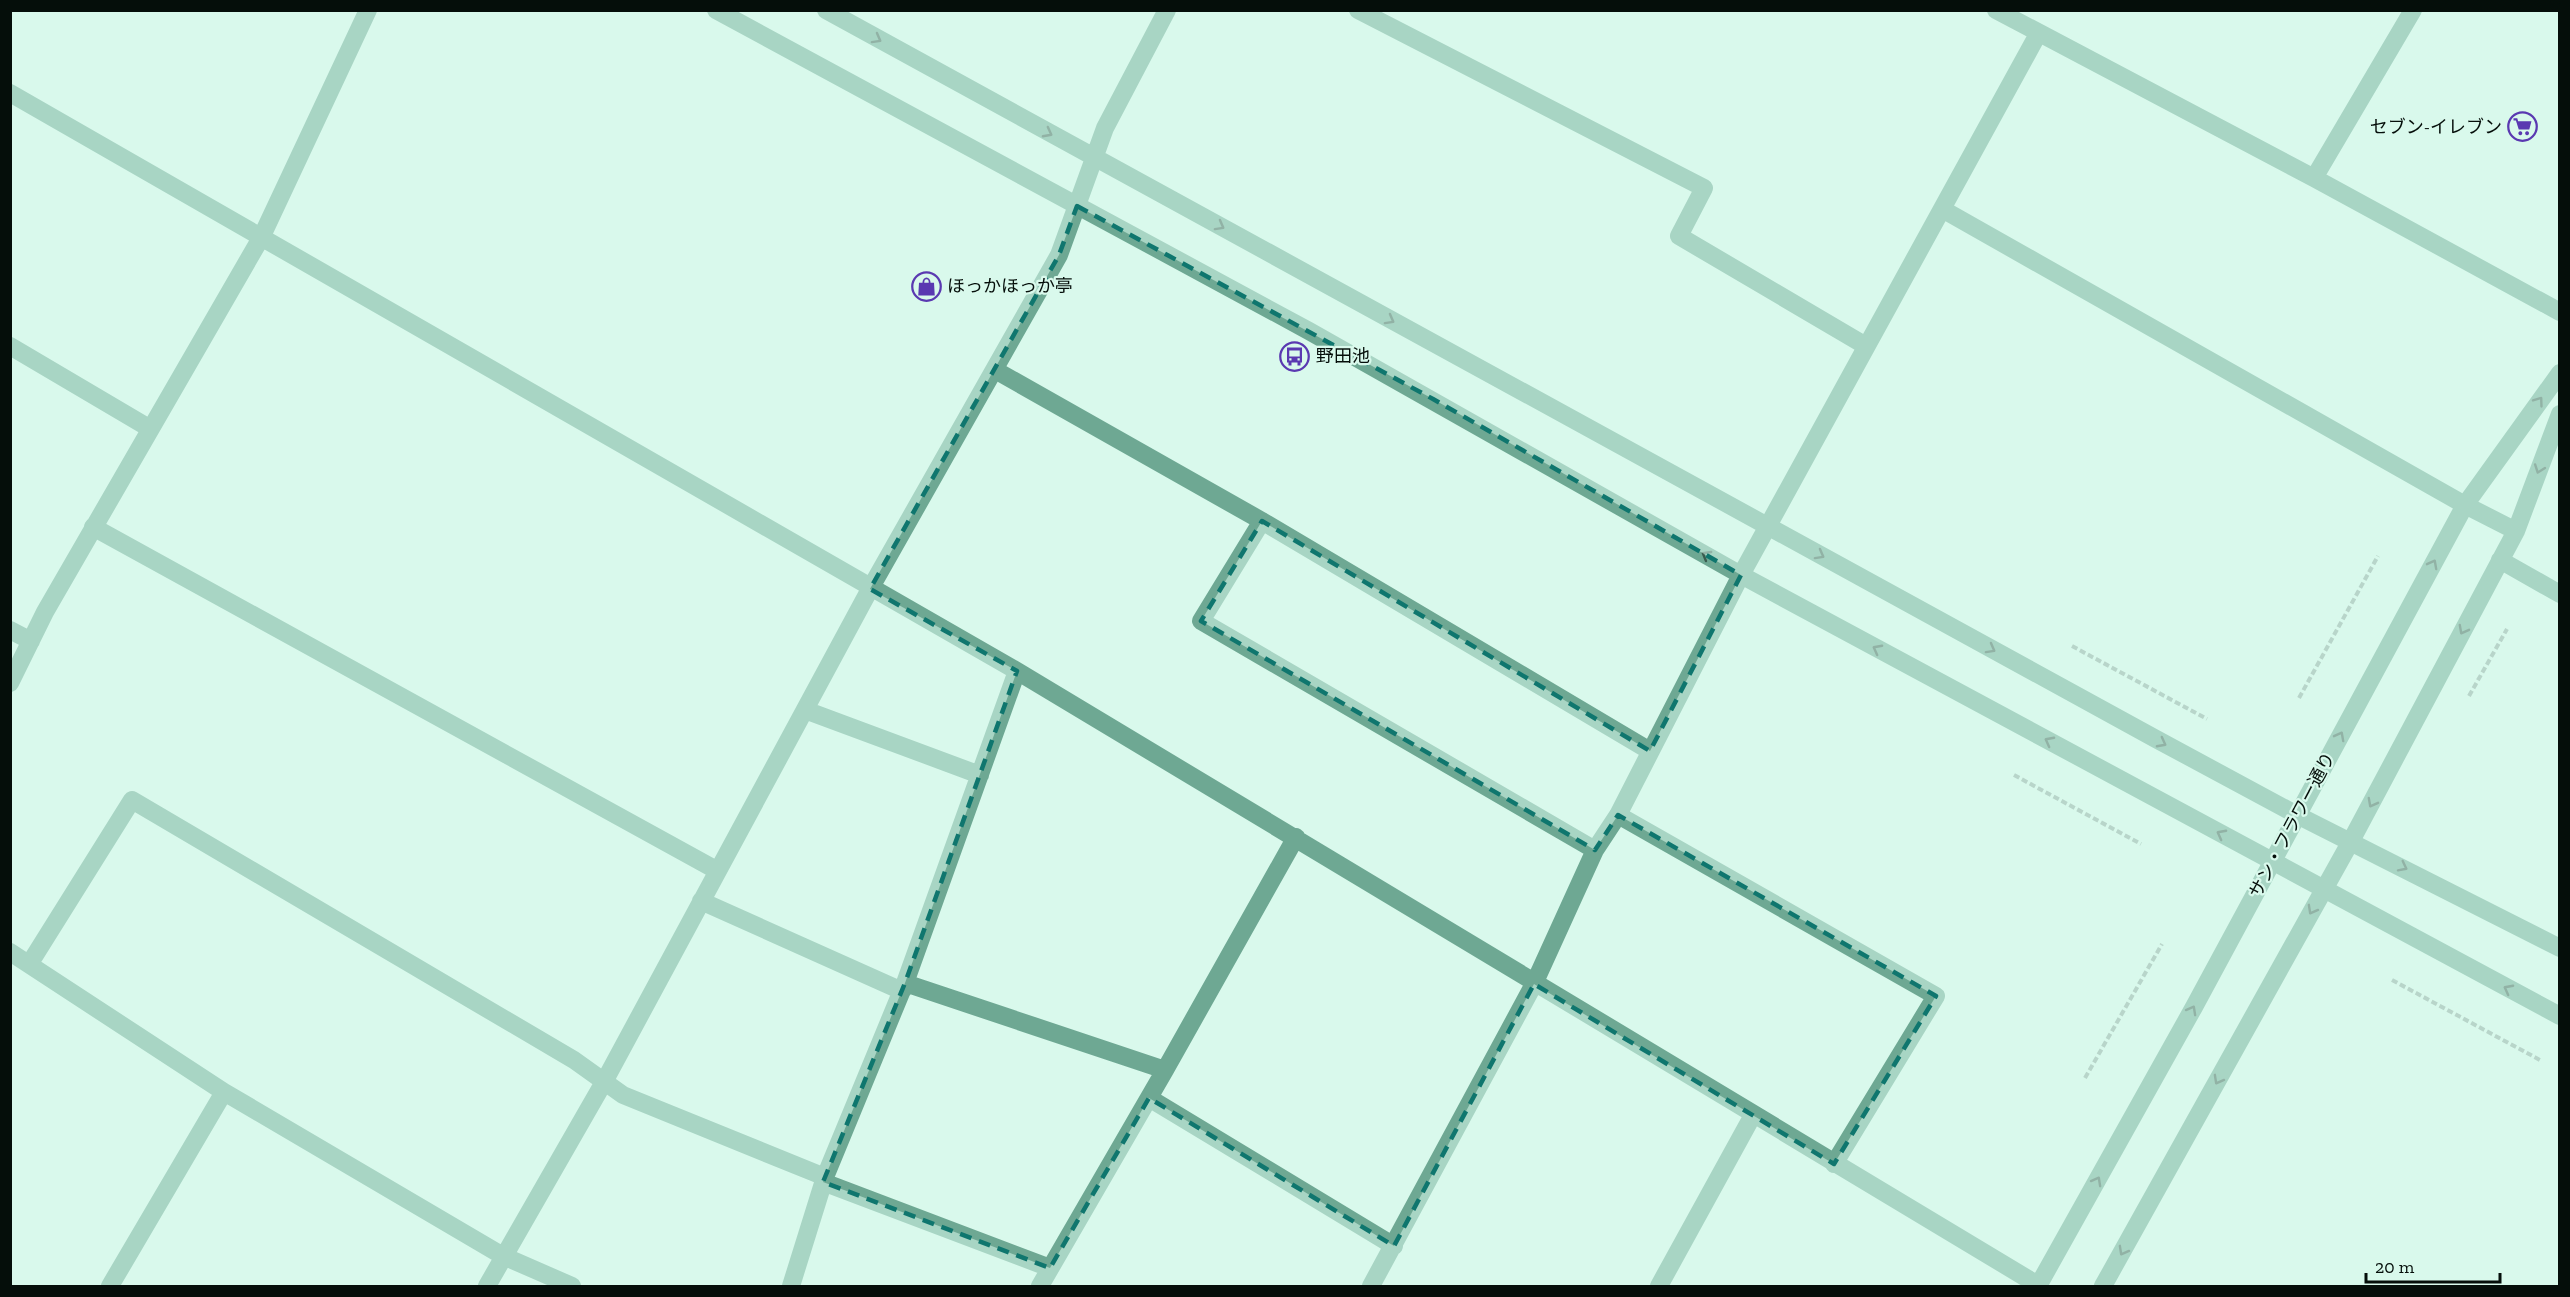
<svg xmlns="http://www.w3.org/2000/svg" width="2570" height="1297" font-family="'Zilla Slab','Noto Sans JP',serif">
	<rect width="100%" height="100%" fill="#d9f9ec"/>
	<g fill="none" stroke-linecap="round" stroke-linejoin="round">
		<!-- path -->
		<path stroke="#91a99f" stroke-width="4" stroke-dasharray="6 3" stroke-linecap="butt" d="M2072 646 2207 719
			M2469 696 2507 629
			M2299 698 2378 556
			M2014 775 2141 844
			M2392 980 2540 1060
			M2085 1078 2162 944"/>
		<!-- minor -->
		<path stroke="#6ea893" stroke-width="18" d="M716 10 1309 331 1741 575 2560 1016
			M826 10 2156 739 2297 815 2560 948
			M1358 10 1704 188 1679 236 1866 346
			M1996 10 2314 178 2560 312
			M10 93 1017 671 2038 1285
			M2314 178 2413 10
			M1942 209 2465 505 2516 531
			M10 346 149 428
			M995 370 1262 521 1650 751
			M1262 521 1201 621 1595 850
			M93 527 718 871
			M2500 560 2560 594
			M10 630 31 641
			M10 683 45 612 262 236 368 10
			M805 710 980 775
			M1618 815 1936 996 1834 1164
			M701 901 902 991
			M10 952 224 1092 503 1256 572 1286
			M30 963 132 800 574 1060 623 1095 825 1177
			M905 983 1165 1070
			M1149 1098 1394 1246
			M823 1182 1050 1268
			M110 1286 224 1092
			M487 1286 604 1082 870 589 1059 255 1105 128 1167 10
			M791 1286 825 1177 905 983 1017 671
			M1040 1286 1165 1070 1296 837
			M1371 1286 1534 984 1595 850 1618 815 1741 575 2038 34
			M1659 1286 1753 1115
			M2038 1286 2194 1007 2465 505 2560 373
			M2103 1286 2351 841 2516 531 2560 414"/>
	</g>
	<!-- one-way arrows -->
	<defs><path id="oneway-chevron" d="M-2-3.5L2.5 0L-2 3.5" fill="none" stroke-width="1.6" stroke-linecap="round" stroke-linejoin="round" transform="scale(1.5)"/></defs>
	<g stroke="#3a5b4e">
		<use href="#oneway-chevron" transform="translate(877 39) rotate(29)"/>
		<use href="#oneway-chevron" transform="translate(1048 133) rotate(28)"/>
		<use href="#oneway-chevron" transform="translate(1220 226) rotate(29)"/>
		<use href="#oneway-chevron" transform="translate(1390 320) rotate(29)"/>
		<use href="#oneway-chevron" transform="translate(2539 401) rotate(-54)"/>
		<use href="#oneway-chevron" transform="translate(2539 469) rotate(110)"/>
		<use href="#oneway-chevron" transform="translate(1706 555) rotate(-150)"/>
		<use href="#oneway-chevron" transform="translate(1820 555) rotate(29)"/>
		<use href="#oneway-chevron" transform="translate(2433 564) rotate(-62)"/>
		<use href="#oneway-chevron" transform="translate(2463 630) rotate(118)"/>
		<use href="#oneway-chevron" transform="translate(1877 649) rotate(-152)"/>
		<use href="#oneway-chevron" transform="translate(1991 649) rotate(29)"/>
		<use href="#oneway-chevron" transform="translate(2340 736) rotate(-62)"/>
		<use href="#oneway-chevron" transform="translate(2049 741) rotate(-152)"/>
		<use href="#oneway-chevron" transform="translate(2162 743) rotate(28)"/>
		<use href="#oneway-chevron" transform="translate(2372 803) rotate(118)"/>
		<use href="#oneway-chevron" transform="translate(2221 834) rotate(-152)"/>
		<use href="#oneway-chevron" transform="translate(2403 867) rotate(27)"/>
		<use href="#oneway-chevron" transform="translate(2312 910) rotate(119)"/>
		<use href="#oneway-chevron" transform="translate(2508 989) rotate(-152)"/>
		<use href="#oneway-chevron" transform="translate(2192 1010) rotate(-61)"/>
		<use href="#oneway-chevron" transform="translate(2218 1080) rotate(119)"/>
		<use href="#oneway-chevron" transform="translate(2097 1181) rotate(-61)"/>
		<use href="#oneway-chevron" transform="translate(2123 1251) rotate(119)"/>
	</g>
	<!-- marked area -->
	<path d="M0 0H2570V1297H0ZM1077 206 1433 399 1741 575 1650 751 1262 521 1201 621 1595 850 1618 815 1936 996 1834 1164 1534 984 1394 1246 1149 1098 1050 1268 823 1182 905 983 1017 671 870 589 1059 255Z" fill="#d9f9ec" fill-opacity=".55" fill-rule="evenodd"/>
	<path fill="none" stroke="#0f766e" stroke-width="4.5" stroke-dasharray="12 8" stroke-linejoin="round" d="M1077 206 1433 399 1741 575 1650 751 1262 521 1201 621 1595 850 1618 815 1936 996 1834 1164 1534 984 1394 1246 1149 1098 1050 1268 823 1182 905 983 1017 671 870 589 1059 255Z"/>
	<!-- icons -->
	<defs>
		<symbol id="supermarket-ring" viewBox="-11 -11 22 22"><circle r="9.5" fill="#d9f9ec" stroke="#5a39b1" stroke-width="1.5"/><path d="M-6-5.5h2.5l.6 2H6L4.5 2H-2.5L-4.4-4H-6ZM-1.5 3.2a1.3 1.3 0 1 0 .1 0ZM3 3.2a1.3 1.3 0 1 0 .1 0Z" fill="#5a39b1"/></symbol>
		<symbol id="shop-ring" viewBox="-11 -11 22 22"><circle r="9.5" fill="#d9f9ec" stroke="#5a39b1" stroke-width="1.5"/><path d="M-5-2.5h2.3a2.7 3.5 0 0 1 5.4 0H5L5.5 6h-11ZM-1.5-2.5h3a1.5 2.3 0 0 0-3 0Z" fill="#5a39b1"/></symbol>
		<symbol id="bus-ring" viewBox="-11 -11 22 22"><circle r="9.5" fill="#d9f9ec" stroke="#5a39b1" stroke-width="1.5"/><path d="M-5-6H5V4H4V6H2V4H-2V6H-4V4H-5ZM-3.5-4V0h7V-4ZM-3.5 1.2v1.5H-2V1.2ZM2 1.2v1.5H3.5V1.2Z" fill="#5a39b1"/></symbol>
	</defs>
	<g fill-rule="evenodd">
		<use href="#supermarket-ring" x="2506" y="110" width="33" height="33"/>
		<use href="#shop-ring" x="910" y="270" width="33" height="33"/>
		<use href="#bus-ring" x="1278" y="340" width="33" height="33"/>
	</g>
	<g text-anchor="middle" stroke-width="4.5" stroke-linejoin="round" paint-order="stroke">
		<!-- poi labels -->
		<g font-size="18" fill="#050e0a" stroke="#d9f9ec" text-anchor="start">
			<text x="2502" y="133" text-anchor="end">セブン-イレブン</text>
			<text x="947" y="292">ほっかほっか亭</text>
			<text x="1316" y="362">野田池</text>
		</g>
		<!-- street labels -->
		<g font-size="18" fill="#050e0a" stroke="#d9f9ec">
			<text transform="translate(2292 825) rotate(-62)" y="6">サン・フラワー通り</text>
		</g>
	</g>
	<!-- border -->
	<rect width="2570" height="1297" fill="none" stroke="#050e0a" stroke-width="24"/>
	<!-- scale -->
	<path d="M2366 1273v9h134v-9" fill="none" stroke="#050e0a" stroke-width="3"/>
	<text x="2375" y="1273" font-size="18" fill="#050e0a" stroke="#d9f9ec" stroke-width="4.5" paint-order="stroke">20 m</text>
</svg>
